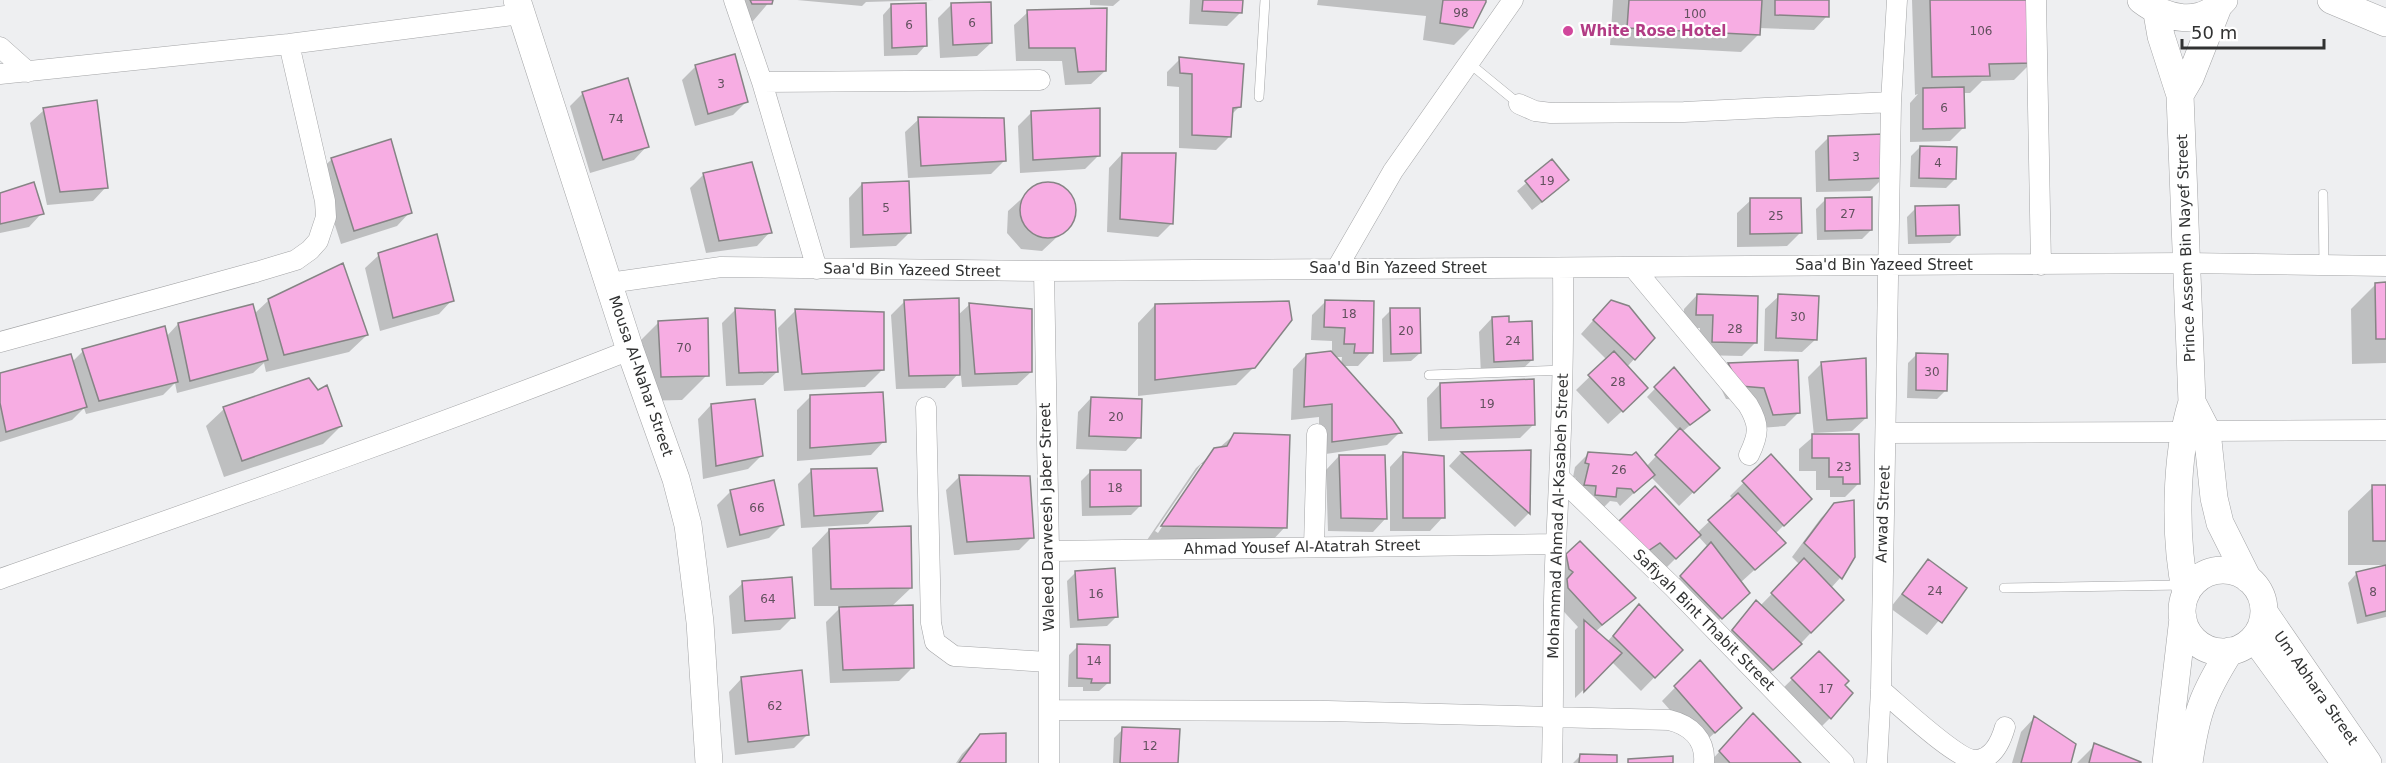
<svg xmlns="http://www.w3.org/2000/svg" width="2386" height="763" font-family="'DejaVu Sans',sans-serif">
	<rect width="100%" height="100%" fill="#eeeff1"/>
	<!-- shadow -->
	<path fill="#0003" fill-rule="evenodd" d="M726 0H771L753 21H734Z
		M797 0H934L866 2 862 6Z
		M1090 0H1120L1113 6 1090 5Z
		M1190 0H1241V12L1227 26 1189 24Z
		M1318 0H1485L1472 27 1454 45 1423 40 1426 16 1317 5Z
		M1613 0H1828L1827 16 1814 30 1759 28V34L1741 52 1610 45Z
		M1912 0H2028L2032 62 2014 80 1982 81 1970 93H1962L1963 128 1950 141 1910 142V103L1918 94 1915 95Z
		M952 4 991 43 977 56 940 58 938 18Z
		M891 6 925 46 917 55 884 56 883 15Z
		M1028 12 1105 71 1091 84 1065 85 1062 61H1016L1014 25Z
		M734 56 746 102 733 115 695 126 682 80 695 67Z
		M1180 59 1240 106 1231 115 1230 136 1216 150 1179 148V87L1167 86V72Z
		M583 93 647 146 634 160 590 173 570 106Z
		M44 110 106 187 93 201 47 205 30 123Z
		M1031 113 1098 156 1085 169 1020 173 1018 126Z
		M919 119 1004 161 991 174 908 178 905 132Z
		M1829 137 1883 178 1870 191 1816 192 1815 151Z
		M1920 147 1955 179 1946 188 1910 187 1911 156Z
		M1122 154 1172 223 1158 237 1107 232 1109 168Z
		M332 159 410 212 397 226 341 244 318 172Z
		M1552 161 1559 189 1532 210 1517 191Z
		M704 174 770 232 757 246 706 253 690 188Z
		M1039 183 1060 184 1074 201 1073 222 1042 251 1021 249 1007 233 1008 211Z
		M862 184 910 232 896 246 850 248 849 198Z
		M0 195 42 213 29 227 0 233Z
		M1751 200 1800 233 1787 246 1737 247V213Z
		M1825 200 1871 230 1862 239 1817 240 1816 209Z
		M1916 208 1959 234 1950 243 1908 244 1907 217Z
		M379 255 452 300 439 314 380 331 365 268Z
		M2376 284H2386V363L2352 364 2351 309Z
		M1697 295 1755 343 1742 356 1699 355 1700 328H1683L1684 309Z
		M1779 296 1816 339 1802 352 1764 351 1765 309Z
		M269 300 367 335 349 352 266 372 264 363 253 373 177 393 175 383 163 395 86 414 84 408 72 420 0 442V375L72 362 83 351 166 337 178 324 254 314Z
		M904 302 957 316 969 305 1031 372 1017 385 962 387 960 366H958V374L945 388 896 389 891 315Z
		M1325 302 1371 352 1358 366H1342L1400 432 1387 445 1319 455V417L1291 420 1293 369 1306 355 1332 352V341L1311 340 1312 315ZM1334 357H1342L1341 365Z
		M1155 305 1254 367 1236 385 1138 396V323Z
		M735 310 777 372 763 385 726 386 722 323Z
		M1391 310 1420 353 1411 361 1383 362 1382 319Z
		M795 311 883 369 865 387 784 391 778 328Z
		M1598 315 1653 338 1627 367 1633 401 1608 424 1576 390 1607 360 1581 334Z
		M1492 318 1508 324 1532 360 1518 373 1481 375 1479 332Z
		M659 322 707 375 682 400 637 401 634 347Z
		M1917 354 1946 390 1937 399 1907 398 1908 363Z
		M1797 362 1798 413 1785 426 1760 428 1750 401 1726 399 1716 378 1729 365Z
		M1822 363 1866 418 1852 431 1814 433 1858 484 1845 497H1830V490H1816V471H1799V449L1814 436 1808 377Z
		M1674 369 1708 410 1682 432 1718 468 1679 506 1651 477 1620 506 1617 502 1610 501 1601 510 1572 498 1576 478 1573 477 1575 467 1589 453 1646 467 1679 431 1647 397Z
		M1440 384 1533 425 1520 438 1428 441 1427 398Z
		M811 396 884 441 871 455 797 461V410Z
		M1091 398 1139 437 1126 451 1076 449 1078 412Z
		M711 405 761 456 748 469 703 479 698 419Z
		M224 409 341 426 323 444 224 477 206 426Z
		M1235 434 1285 527 1268 545 1145 543 1196 468ZM1201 464H1204L1158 533 1155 531Z
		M1529 451 1528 514 1515 527 1449 466 1461 453Z
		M1403 453 1443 517 1430 531H1390V467Z
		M1339 456 1386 518 1373 532 1328 531 1326 470Z
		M1771 456 1810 499 1775 534 1784 543 1740 583 1736 603 1716 623 1668 590 1708 547 1698 536 1662 572 1645 555 1634 563 1606 536 1697 533 1733 499 1730 496Z
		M812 470 881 510 868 524 801 528 798 484Z
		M1090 472 1140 506 1131 515 1082 516 1081 481Z
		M960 476 1032 537 1019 550 954 555 946 490Z
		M2373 487H2386V565H2348V511Z
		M731 491 782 525 769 538 727 548 717 505Z
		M1835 504 1853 556 1840 578 1831 588 1842 600 1787 658 1759 683 1719 644 1756 602 1760 606 1800 565 1792 557 1821 518Z
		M829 530 911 588 891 607 912 668 899 681 830 683 826 622 842 606H814L812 548Z
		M1567 555 1634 598 1595 632 1607 642 1639 606 1681 650 1641 691 1612 662 1575 698V630L1578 627 1555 602 1553 569Z
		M1928 561 1965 588 1927 635 1890 608Z
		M2386 567V617L2357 624 2348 583 2356 574Z
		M1076 572 1116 617 1107 626 1070 628 1067 581Z
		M743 583 793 617 780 630 732 634 729 596Z
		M1078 646 1108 683 1099 691H1083V687H1068L1069 655Z
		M1819 653 1843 685 1830 718 1817 731 1779 692Z
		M1700 662 1727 722 1701 745 1662 701Z
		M742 678 807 735 794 748 735 755 729 692Z
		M2034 718 2069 763H2012L2021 732Z
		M1123 729 1176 763H1113L1114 738Z
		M1740 729 1799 763H1709Z
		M980 736 1005 763H956L962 754Z
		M2095 745 2138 763H2077Z
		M1580 756 1615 763H1573Z"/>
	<!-- building -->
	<path fill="#f7ade3" stroke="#868485" stroke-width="1.5" d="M750 0H773L772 4H752Z
		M1203 0H1243L1242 13 1202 11Z
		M1443 0H1486V2L1473 28 1440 23Z
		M1629 0H1762L1760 35 1627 28Z
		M1775 0H1829V17L1775 15Z
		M1930 0H2029L2033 63 1989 64 1990 76 1932 77Z
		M991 2 992 43 953 45 951 3Z
		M926 3 927 46 892 48 891 4Z
		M1107 8 1106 71 1078 72 1075 48H1029L1027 10Z
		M735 54 748 102 708 114 695 65Z
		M1179 57 1244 64 1241 107 1233 108 1231 137 1192 135V74L1180 73Z
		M628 78 649 147 603 160 582 92Z
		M1964 87 1965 128 1923 129V88Z
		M97 100 108 188 60 192 43 108Z
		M1100 108V156L1033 160 1031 111Z
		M918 117 1004 118 1006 161 921 166Z
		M1884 134 1885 178 1829 180 1828 136Z
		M391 139 412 213 354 231 331 158Z
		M1920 146 1957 147 1956 179 1919 178Z
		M1122 153H1176L1173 224 1120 219Z
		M1552 159 1569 180 1542 202 1525 181Z
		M752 162 772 233 719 241 703 173Z
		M909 181 911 233 863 235 862 183Z
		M1020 210a28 28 0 1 1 56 0a28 28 0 1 1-56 0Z
		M34 182 44 214 0 224V193Z
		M1872 197V230L1825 231V198Z
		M1750 198H1801L1802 233 1750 234Z
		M1959 205 1960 235 1916 236 1915 206Z
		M437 234 454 301 393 318 378 253Z
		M343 263 368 335 284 355 268 299Z
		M2386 282V339H2376L2375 283Z
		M1697 294 1758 296 1757 343 1712 342 1713 315H1696Z
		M1778 294 1819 296 1817 340 1776 338Z
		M959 298 960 375 909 376 904 300Z
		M1325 300 1374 301 1373 353H1354L1355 344H1344L1345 328 1324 327Z
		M1611 300 1629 306 1655 338 1635 360 1593 320Z
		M1289 301 1292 320 1255 368 1155 380V304Z
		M969 303 1032 309V372L975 374Z
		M253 304 268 360 190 381 178 323Z
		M735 308 775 310 778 372 739 373Z
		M1390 308H1420L1421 353 1391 354Z
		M795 309 884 312V370L802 374Z
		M1509 316V322L1532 321 1533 360 1494 362 1492 317Z
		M708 318 709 376 661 377 658 321Z
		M165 326 178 382 99 401 82 349Z
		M1331 351 1393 420 1402 433 1332 442V404L1304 407 1306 354Z
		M1614 351 1648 388 1623 412 1588 375Z
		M1916 353 1948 354 1947 391 1916 390Z
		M71 354 87 407 6 432 0 403V373Z
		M1866 358 1867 418 1827 420 1821 362Z
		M1798 360 1800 413 1773 415 1764 388 1740 386 1728 363Z
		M1674 367 1710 410 1690 425 1654 387Z
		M309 378 318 390 327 385 342 426 242 461 223 407Z
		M1534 379 1535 425 1441 428 1440 383Z
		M883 392 886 442 810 448V395Z
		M1091 397 1142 399 1141 438 1089 436Z
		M755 399 763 456 716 466 711 404Z
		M1680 428 1720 468 1694 493 1655 455Z
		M1234 433 1290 435 1287 528 1161 526 1214 448 1227 446Z
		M1812 434H1859L1860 484H1843V477H1829V458H1812Z
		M1531 450 1530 514 1461 452Z
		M1403 452 1444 456 1445 518H1403Z
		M1588 452 1632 455 1636 452 1655 475 1634 493 1631 489 1617 488 1616 497 1595 495 1596 486 1584 485 1589 464 1585 463Z
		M1771 454 1812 499 1784 526 1742 481Z
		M1339 455H1385L1387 519 1341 518Z
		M877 468 883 511 814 516 811 469Z
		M1090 470H1141V506L1090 507Z
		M959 475 1030 476 1034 538 967 542Z
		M774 480 784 525 740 535 730 490Z
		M2372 485H2386V541H2373Z
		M1655 486 1701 535 1676 559 1660 543 1648 551 1618 522Z
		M1738 493 1786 543 1755 570 1708 520Z
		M1854 500 1855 557 1842 579 1804 543 1834 503Z
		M911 526 912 588 831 589 829 529Z
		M1580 541 1636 598 1602 625 1568 588 1567 579 1573 572 1569 569 1566 554Z
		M1711 542 1750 593 1722 619 1680 576Z
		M1804 558 1844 600 1811 633 1771 593Z
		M1928 559 1967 588 1942 623 1902 594Z
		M2386 565V611L2366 616 2356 572Z
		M1115 568 1118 617 1078 620 1075 571Z
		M792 577 795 618 745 621 742 581Z
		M1756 600 1802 644 1773 670 1732 630Z
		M1639 604 1683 650 1655 678 1613 636Z
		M913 605 914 668 843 670 839 607Z
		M1584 620 1622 653 1584 692Z
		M1077 644 1110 645V683H1091L1092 679 1077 678Z
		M1819 651 1849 681 1845 685 1853 693 1831 719 1791 678Z
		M1700 660 1742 708 1715 733 1674 686Z
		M802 670 809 735 748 742 741 677Z
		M1753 713 1801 763H1730L1719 751Z
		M2034 716 2076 744 2071 763H2021Z
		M1122 727 1180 729 1178 763H1120Z
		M1006 733V763H959L980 734Z
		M2094 743 2141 762V763H2089Z
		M1580 754 1617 755V763H1579Z
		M1673 756V763H1628V759Z"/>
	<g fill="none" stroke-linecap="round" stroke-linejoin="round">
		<defs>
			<path id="lane" d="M1469 63 1519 104
				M1259 97 1265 0
				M2323 194 2324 265
				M1429 375 1564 370
				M2004 588 2182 585"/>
			<path id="street" d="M734 0 762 82 817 269
				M2036 0 2041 265
				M0 47 28 72
				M0 74 289 44 521 14
				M762 82 1040 80
				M1519 104 1535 111 1551 113 1684 112 1891 102
				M1633 267 1748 405C1760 425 1759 434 1749 455
				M1337 268 1393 171 1513 0
				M1044 271 1049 551V763
				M609 283 721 267 1044 271 2187 263 2386 266
				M0 342 256 272 296 260 310 250 318 241 326 217 325 201 289 44
				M926 407 931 623 935 642 954 656 1048 662
				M2207 431 2386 430
				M1886 433 2182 432
				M1561 479 1673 587 1844 763
				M1314 547 1317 434
				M1049 551 1555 544
				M0 579C211 505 422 432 630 350
				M1881 690C1897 703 1958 761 1976 760 1993 759 2001 741 2005 727
				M1049 710 1328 711 1669 720C1690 725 1706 739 1704 763
				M1552 763C1554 690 1552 616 1556 543 1561 451 1564 361 1563 269
				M1877 763 1881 690 1891 102 1897 0"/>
			<path id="secondary" d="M517 0 630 350 676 479 688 525 700 622 709 763
				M2141 0C2166 19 2200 28 2224 0
				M2331 0 2386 23
				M2157 13 2161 36 2180 95 2192 402C2175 457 2174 537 2186 594
				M2180 95 2190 78 2218 7
				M2192 402 2207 431 2214 498 2220 523 2248 579
				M2182 611a41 41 0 1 1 82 0a41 41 0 1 1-82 0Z
				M2264 612 2368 763
				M2254 638 2345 763
				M2166 763 2183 618
				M2189 763C2196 713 2203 694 2230 651"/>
		</defs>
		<!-- lane casing -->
		<use href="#lane" stroke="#a3a4a6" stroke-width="10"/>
		<!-- street casing -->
		<use href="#street" stroke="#a3a4a6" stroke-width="21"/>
		<!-- secondary casing -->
		<use href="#secondary" stroke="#a3a4a6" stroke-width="28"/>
		<!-- lane -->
		<use href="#lane" stroke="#fff" stroke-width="9"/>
		<!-- street -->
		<use href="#street" stroke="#fff" stroke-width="20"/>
		<!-- secondary -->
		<use href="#secondary" stroke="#fff" stroke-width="27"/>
	</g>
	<!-- markers -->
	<circle fill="#d1479c" stroke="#fff" stroke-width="2" cx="1568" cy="31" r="6"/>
	<g text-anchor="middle" stroke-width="4.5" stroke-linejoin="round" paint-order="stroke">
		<!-- number labels -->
		<g font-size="12" fill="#62515e">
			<text x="1461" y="17">98</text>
			<text x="1695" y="18">100</text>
			<text x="972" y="27">6</text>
			<text x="909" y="29">6</text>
			<text x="1981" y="35">106</text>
			<text x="721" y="88">3</text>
			<text x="1944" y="112">6</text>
			<text x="616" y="123">74</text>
			<text x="1856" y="161">3</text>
			<text x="1938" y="167">4</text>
			<text x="1547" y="185">19</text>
			<text x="886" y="212">5</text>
			<text x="1848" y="218">27</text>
			<text x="1776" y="220">25</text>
			<text x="1349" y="318">18</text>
			<text x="1798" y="321">30</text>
			<text x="1735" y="333">28</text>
			<text x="1406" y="335">20</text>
			<text x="1513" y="345">24</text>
			<text x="684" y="352">70</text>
			<text x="1932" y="376">30</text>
			<text x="1618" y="386">28</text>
			<text x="1487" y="408">19</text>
			<text x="1116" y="421">20</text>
			<text x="1844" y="471">23</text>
			<text x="1619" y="474">26</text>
			<text x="1115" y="492">18</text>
			<text x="757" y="512">66</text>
			<text x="1935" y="595">24</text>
			<text x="2373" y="596">8</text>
			<text x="1096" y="598">16</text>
			<text x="768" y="603">64</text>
			<text x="1094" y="665">14</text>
			<text x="1826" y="693">17</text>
			<text x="775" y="710">62</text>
			<text x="1150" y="750">12</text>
		</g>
		<!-- hotel labels -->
		<g font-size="15" font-weight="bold" fill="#b23c85" stroke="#fff" text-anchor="start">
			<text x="1580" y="36">White Rose Hotel</text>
		</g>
		<!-- street labels -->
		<g font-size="15" fill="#313232" stroke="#fff">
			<text transform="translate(2186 248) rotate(-92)" y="5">Prince Assem Bin Nayef Street</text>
			<text x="1884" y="270">Saa'd Bin Yazeed Street</text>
			<text x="1398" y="273">Saa'd Bin Yazeed Street</text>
			<text transform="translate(912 270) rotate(1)" y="5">Saa'd Bin Yazeed Street</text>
			<text transform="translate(641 376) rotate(71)" y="5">Mousa Al-Nahar Street</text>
			<text transform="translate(1883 514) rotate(-88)" y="5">Arwad Street</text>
			<text transform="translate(1558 516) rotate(-88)" y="5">Mohammad Ahmad Al-Kasabeh Street</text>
			<text transform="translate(1047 517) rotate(-91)" y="5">Waleed Darweesh Jaber Street</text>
			<text transform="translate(1302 547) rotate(-1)" y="5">Ahmad Yousef Al-Atatrah Street</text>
			<text transform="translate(1704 620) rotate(45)" y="5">Safiyah Bint Thabit Street</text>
			<text transform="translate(2316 688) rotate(55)" y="5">Um Abhara Street</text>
		</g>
	</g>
	<!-- scale -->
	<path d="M2182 39v9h142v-9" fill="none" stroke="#313232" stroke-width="3"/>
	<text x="2191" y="39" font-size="18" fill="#313232" stroke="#ffffff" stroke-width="4.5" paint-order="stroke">50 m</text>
</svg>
